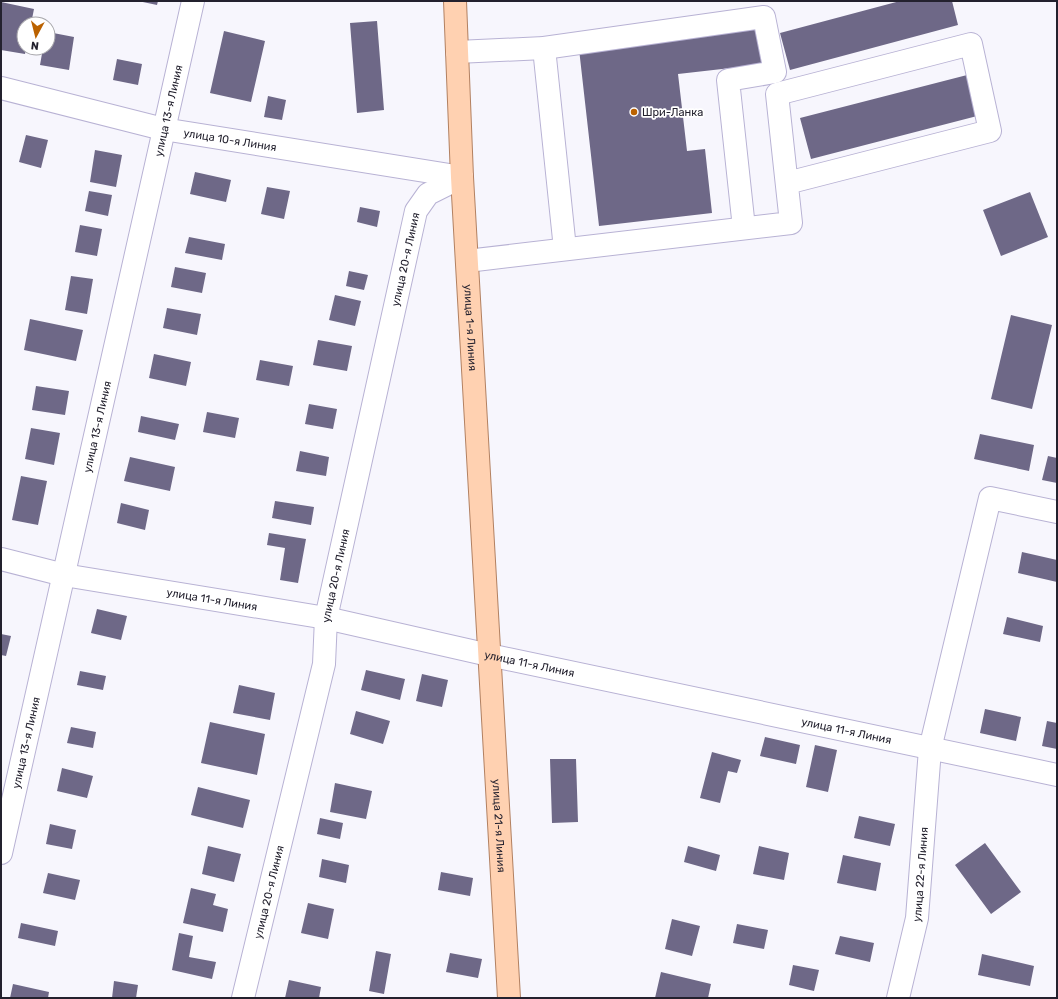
<svg xmlns="http://www.w3.org/2000/svg" width="1058" height="999" font-family="Rubik,sans-serif">
	<rect width="100%" height="100%" fill="#f7f6fd"/>
	<!-- building -->
	<path fill="#6e6887" d="M138 1H158L157 5Z
		M900 1H952L958 25 790 70 780 33Z
		M1 2 34 9 31 24H24V48H26L25 54 1 50Z
		M377 21 384 110 357 113 350 23Z
		M762 28 766 64 678 74 687 151 705 149 712 213 599 226 579 49Z
		M224 31 265 41 251 102 210 93Z
		M48 32 74 37 69 70 40 65 43 48H48Z
		M117 59 142 64 138 85 113 80Z
		M971 74 981 115 811 159 800 118Z
		M268 96 286 100 282 120 264 117Z
		M26 135 48 140 41 168 19 162Z
		M95 150 122 155 116 187 90 182Z
		M195 172 231 180 226 202 190 194Z
		M267 187 290 191 284 219 261 214Z
		M89 191 112 195 108 216 85 211Z
		M1030 192 1048 237 1001 256 983 210Z
		M360 207 380 211 377 227 357 222Z
		M80 225 102 229 97 256 75 252Z
		M189 237 225 244 222 260 185 253Z
		M175 267 206 273 202 293 171 287Z
		M349 271 368 275 364 290 346 286Z
		M71 276 93 279 87 314 65 310Z
		M335 295 361 301 355 326 329 320Z
		M167 308 201 314 197 335 163 328Z
		M1011 315 1052 325 1032 409 991 399Z
		M30 319 83 330 76 361 24 350Z
		M318 340 352 346 347 371 313 365Z
		M154 354 191 362 186 386 149 378Z
		M260 360 293 366 289 386 256 380Z
		M36 386 69 391 65 415 32 410Z
		M309 404 337 409 333 429 305 424Z
		M207 412 239 418 235 438 203 432Z
		M141 416 179 424 175 440 138 432Z
		M31 428 60 433 54 465 25 459Z
		M980 434 1034 445 1029 471 974 459Z
		M300 451 329 457 326 476 296 471Z
		M1048 456 1057 458V483L1042 480Z
		M130 457 175 467 170 491 124 481Z
		M21 476 47 481 38 525 12 520Z
		M275 501 314 507 311 525 272 518Z
		M121 503 149 510 145 530 117 523Z
		M269 533 306 539 298 583 280 580 285 548 267 545Z
		M1022 552 1057 560V582L1018 573Z
		M97 609 127 616 121 640 91 633Z
		M1007 617 1043 626 1040 642 1003 634Z
		M1 634 11 636 6 656 1 655Z
		M366 670 405 679 400 700 361 690Z
		M80 671 106 676 103 690 77 685Z
		M422 674 448 680 442 707 416 701Z
		M239 685 275 693 270 720 233 713Z
		M985 709 1021 717 1016 741 980 733Z
		M356 711 390 721 383 744 350 734Z
		M1047 721 1057 723V749L1042 746Z
		M210 722 265 734 257 775 201 763Z
		M71 727 96 732 93 748 67 743Z
		M765 737 800 745 796 764 760 756Z
		M815 745 837 750 828 792 806 787Z
		M712 752 741 760 737 773 728 771 720 803 700 798Z
		M550 759H576L578 822 552 823Z
		M62 768 93 776 87 798 57 791Z
		M335 783 372 791 366 819 330 812Z
		M198 787 250 800 243 828 191 815Z
		M859 816 895 824 890 846 854 838Z
		M320 818 343 823 340 839 317 834Z
		M50 824 76 830 72 849 46 844Z
		M985 843 1021 892 991 914 955 865Z
		M208 846 241 854 234 882 202 874Z
		M688 846 720 855 716 871 684 862Z
		M759 846 789 853 784 880 753 874Z
		M843 855 881 863 876 891 837 883Z
		M322 859 349 865 346 883 319 877Z
		M441 872 473 878 470 896 438 890Z
		M48 873 80 880 75 900 43 893Z
		M191 888 216 894 213 905 228 909 223 932 183 923Z
		M308 903 334 909 328 939 301 933Z
		M672 919 700 926 692 956 665 949Z
		M21 923 58 931 55 946 18 938Z
		M737 924 768 930 764 949 733 943Z
		M179 933 193 936 189 957 216 962 212 979 172 970Z
		M840 936 874 943 870 962 835 954Z
		M376 951 391 954 384 994 369 991Z
		M450 953 482 959 478 978 446 972Z
		M982 954 1034 966 1030 986 978 975Z
		M793 965 819 970 814 991 789 985Z
		M661 972 711 984 708 998H655Z
		M289 980 321 987 319 998H285Z
		M114 981 138 985 136 998H112Z
		M13 984 49 992 48 998H10Z"/>
	<g fill="none" stroke-linecap="round" stroke-linejoin="round">
		<defs>
			<g id="minor">
				<path d="M544 48 565 249"/>
				<path d="M457 52 544 48 764 17 775 72 728 80 744 228"/>
				<path id="s1" d="M1 88 163 129 462 177"/>
				<path d="M467 261 791 223 777 94 971 44 990 131 787 183"/>
				<path id="s2" d="M1 559 64 575 326 618 489 655 1057 775"/>
				<path id="s3" d="M1 853 193 1"/>
				<path id="s4" d="M243 998 324 664 326 618 416 211 428 194 462 177"/>
				<path id="s5" d="M898 998 917 918 930 749 990 498 1057 512"/>
			</g>
			<g id="major">
				<path id="s6" d="M455 1 462 177 509 998"/>
			</g>
		</defs>
		<!-- minor casing -->
		<use href="#minor" stroke="#b8b2d4" stroke-width="24"/>
		<!-- major casing -->
		<use href="#major" stroke="#b28061" stroke-width="24"/>
		<!-- minor -->
		<use href="#minor" stroke="#fff" stroke-width="22"/>
		<!-- major -->
		<use href="#major" stroke="#ffd1b1" stroke-width="22"/>
	</g>
	<!-- markers -->
	<circle fill="#bb6200" stroke="#fff" stroke-width="1.5" cx="634" cy="112" r="4"/>
	<g text-anchor="middle" stroke-width="3.5" stroke-linejoin="round" paint-order="stroke">
		<!-- street labels -->
		<g font-size="11" fill="#23212e" stroke="#fff">
			<text dy="4" stroke="none"><textPath href="#s3" startOffset="761">улица 13-я Линия</textPath></text>
			<text dy="4" stroke="none"><textPath href="#s1" startOffset="235">улица 10-я Линия</textPath></text>
			<text dy="4" stroke="none"><textPath href="#s4" startOffset="757">улица 20-я Линия</textPath></text>
			<text dy="4" stroke="none"><textPath href="#s6" startOffset="327">улица 1-я Линия</textPath></text>
			<text dy="4" stroke="none"><textPath href="#s3" startOffset="437">улица 13-я Линия</textPath></text>
			<text dy="4" stroke="none"><textPath href="#s4" startOffset="433">улица 20-я Линия</textPath></text>
			<text dy="4" stroke="none"><textPath href="#s2" startOffset="215">улица 11-я Линия</textPath></text>
			<text dy="4" stroke="none"><textPath href="#s2" startOffset="539">улица 11-я Линия</textPath></text>
			<text dy="4" stroke="none"><textPath href="#s2" startOffset="863">улица 11-я Линия</textPath></text>
			<text dy="4" stroke="none"><textPath href="#s3" startOffset="113">улица 13-я Линия</textPath></text>
			<text dy="4" stroke="none"><textPath href="#s6" startOffset="826">улица 21-я Линия</textPath></text>
			<text dy="4" stroke="none"><textPath href="#s5" startOffset="126">улица 22-я Линия</textPath></text>
			<text dy="4" stroke="none"><textPath href="#s4" startOffset="109">улица 20-я Линия</textPath></text>
		</g>
		<!-- poi labels -->
		<g font-size="11" fill="#23212e" stroke="#fff" text-anchor="start">
			<text x="642" y="116">Шри-Ланка</text>
		</g>
	</g>
	<!-- border -->
	<rect width="1058" height="999" fill="none" stroke="#23212e" stroke-width="4"/>
	<!-- north arrow -->
	<g transform="translate(36 36) rotate(187)"><circle r="19" fill="#ffffff" stroke="#a7a6ab"/>
	<path d="M0-3L7 15L0 10L-7 15Z" fill="#bb6200"/>
	<text y="-6" font-size="11" font-weight="bold" text-anchor="middle" fill="#23212e">N</text>
	</g>
</svg>
